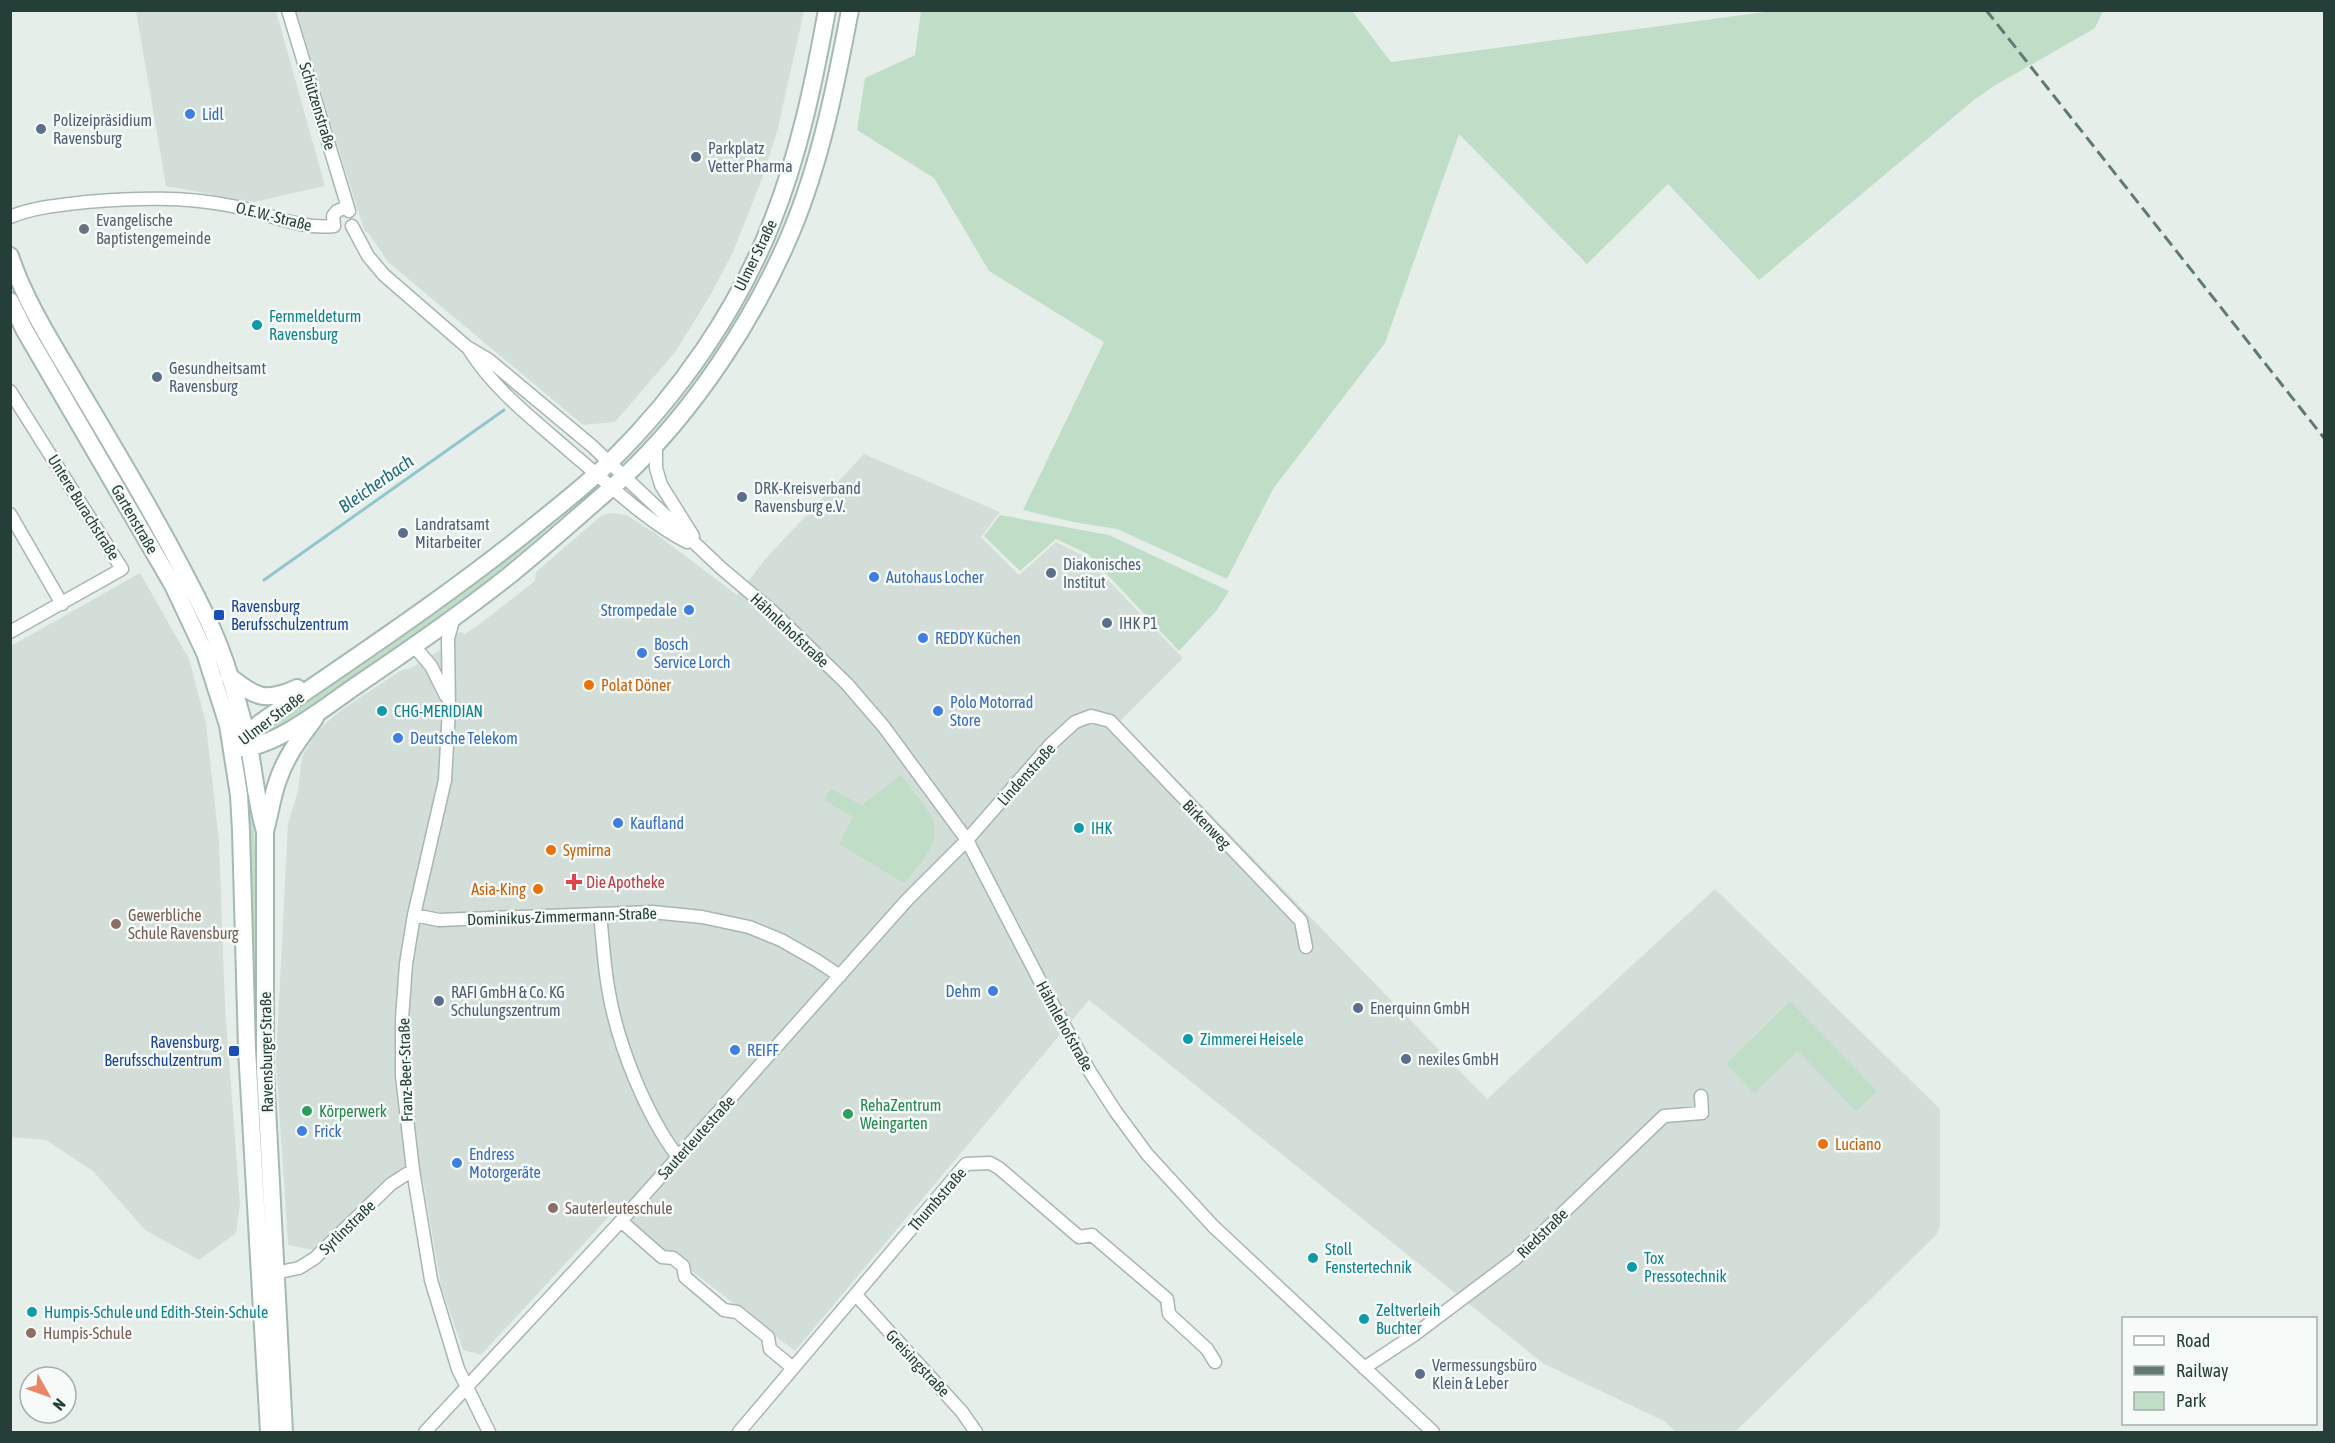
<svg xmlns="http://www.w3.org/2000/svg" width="2335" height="1443" font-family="'Asap Condensed',sans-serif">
	<rect width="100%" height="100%" fill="#e6eeea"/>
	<!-- built -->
	<path fill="#d4ded9" d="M136 11H276L325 186 254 202 166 186Z
		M296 11H804L777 132 760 184 733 252 711 294 676 351 615 422 583 425 388 262 369 234 364 230Z
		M864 454 1000 512 981 537 1019 575 1056 542 1086 557 1183 658 1120 721 1487 1099 1715 889 1940 1109V1226L1936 1235 1735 1432H1676L1664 1421 1544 1364 1089 1000 795 1351 614 1211 481 1355 463 1350 441 1286 423 1181 404 1167 318 1251 288 1245 276 1061 288 823 298 791 302 757 315 733 340 711 401 670 411 668 448 645V638L461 632 465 634 481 623 535 581 536 572 601 516 610 513 626 515 655 533 737 595 768 556Z
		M140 573 189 659 206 723 219 841 225 1007 240 1205 236 1233 199 1260 145 1230 93 1171 46 1140 11 1137V646Z"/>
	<!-- green -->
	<path fill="#c0ddc8" d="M921 11H1352L1391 62 1772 11H2103L2095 28 1994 86 1974 100 1759 280 1668 184 1587 264 1459 134 1385 343 1273 489 1227 579 1117 529 1073 522 1023 510 1104 342 989 271 934 178 857 130 865 78 915 55Z
		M570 505 572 508C533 541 496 575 456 606 396 651 333 692 271 735L268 729 452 600Z
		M1000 515 1109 535 1229 591 1217 610 1179 651 1088 554 1056 539 1020 571 984 536Z
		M247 770 253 808 256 870 263 1150 259 1149 243 780Z
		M901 775C909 786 929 809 933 821 941 844 917 868 904 883L839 844 853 817 824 800 831 789 862 805Z
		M1790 1001 1877 1091 1856 1111 1798 1051 1754 1093 1726 1064Z"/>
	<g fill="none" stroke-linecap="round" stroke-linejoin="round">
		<!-- stream -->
		<path stroke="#91c6cf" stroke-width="3" d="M264 580 504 410"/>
		<defs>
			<path id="minor" d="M288 10 349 211
				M10 217C34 207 61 205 86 202 135 198 184 196 232 206 266 212 299 230 334 226
				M334 226 333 216 337 211 342 209
				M352 226 368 256 384 275 467 347 489 360 592 446 721 568 773 612 847 684 884 727 967 840 1042 985 1090 1072 1116 1112 1147 1154 1213 1226 1433 1432
				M470 351C497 393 537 422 574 455 610 485 646 521 687 542
				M10 391 122 569 10 632
				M656 443V468L661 485 693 536
				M10 514 62 604
				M454 618 448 638 449 709 445 780 414 915 406 964 402 1019V1076L413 1170 431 1280 458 1369 489 1432
				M414 646 431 666 446 696
				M414 915 439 920 652 912 702 917 749 927 781 940 816 960 840 976
				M600 915C603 941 604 967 609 993 618 1045 646 1115 678 1157
				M621 1221 662 1257 673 1258 683 1266 685 1277 724 1310 737 1312 768 1337 770 1349 793 1368
				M275 1273 299 1268 315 1258 391 1184 413 1170
				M856 1295 962 1412 976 1432
				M1364 1368 1414 1335 1515 1259 1664 1116 1702 1113 1701 1096
				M425 1432 621 1221 907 900 967 840 1051 744 1075 722 1091 716 1110 721 1301 921 1306 947
				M739 1432 966 1164 990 1163 999 1168 1079 1237 1092 1235 1167 1299 1169 1314 1207 1349 1215 1362"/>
			<path id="secondary" d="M10 256C26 304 54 346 79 389 124 465 170 541 208 620 225 656 236 695 246 733 254 765 255 799 265 831V1069L284 1432
				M10 301 25 331 173 585 205 653 228 725 239 795 241 831 247 1049 269 1432
				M229 676C255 697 265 703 297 688
				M240 740 260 723C354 658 450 595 538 523 563 503 588 483 611 461 679 394 737 311 772 222 799 154 814 82 827 10
				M239 748C271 750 327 706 354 687 406 652 457 617 506 578 546 546 585 510 624 477 694 411 755 319 792 230 821 160 836 84 850 10
				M265 831C270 814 272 796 278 780 286 756 300 738 315 718"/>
		</defs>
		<!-- minor casing -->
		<use href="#minor" stroke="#a8b6b1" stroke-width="15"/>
		<!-- secondary casing -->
		<use href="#secondary" stroke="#a4b9b2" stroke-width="20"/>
		<!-- minor -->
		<use href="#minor" stroke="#fff" stroke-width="12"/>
		<!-- secondary -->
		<use href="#secondary" stroke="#fff" stroke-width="16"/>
		<!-- rail -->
		<path stroke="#607a73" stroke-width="3" stroke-dasharray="12 6" stroke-linecap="butt" d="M1986 10 2324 438"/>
	</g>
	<!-- markers -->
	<g fill="#3f7fe0" stroke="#f6faf8" stroke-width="2">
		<circle cx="190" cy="114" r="6"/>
		<circle cx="874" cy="577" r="6"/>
		<circle cx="689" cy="610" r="6"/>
		<circle cx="923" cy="638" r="6"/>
		<circle cx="642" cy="653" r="6"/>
		<circle cx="938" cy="711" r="6"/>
		<circle cx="398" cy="738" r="6"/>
		<circle cx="618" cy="823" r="6"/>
		<circle cx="993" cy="991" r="6"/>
		<circle cx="735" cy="1050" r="6"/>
		<circle cx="302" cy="1131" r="6"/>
		<circle cx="457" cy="1163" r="6"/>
	</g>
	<g fill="#5c6f8a" stroke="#f6faf8" stroke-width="2">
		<circle cx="41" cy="129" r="6"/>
		<circle cx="696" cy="157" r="6"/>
		<circle cx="157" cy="377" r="6"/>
		<circle cx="742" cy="497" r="6"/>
		<circle cx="403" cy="533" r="6"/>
		<circle cx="1051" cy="573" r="6"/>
		<circle cx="1107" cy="623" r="6"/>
		<circle cx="439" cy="1001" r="6"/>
		<circle cx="1358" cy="1008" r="6"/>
		<circle cx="1406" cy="1059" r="6"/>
		<circle cx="1420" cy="1374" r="6"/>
	</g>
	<circle fill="#6b7280" stroke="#f6faf8" stroke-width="2" cx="84" cy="229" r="6"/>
	<g fill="#0f9aa8" stroke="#f6faf8" stroke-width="2">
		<circle cx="257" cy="325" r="6"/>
		<circle cx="382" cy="711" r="6"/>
		<circle cx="1079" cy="828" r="6"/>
		<circle cx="1188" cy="1039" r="6"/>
		<circle cx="1313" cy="1258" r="6"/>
		<circle cx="1632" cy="1267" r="6"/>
		<circle cx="32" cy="1312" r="6"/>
		<circle cx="1364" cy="1319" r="6"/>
	</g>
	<g fill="#1a4fb4" stroke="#f6faf8" stroke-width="2">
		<rect x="213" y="609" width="12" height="12" rx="3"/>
		<rect x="228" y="1045" width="12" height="12" rx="3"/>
	</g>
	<g fill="#e8710a" stroke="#f6faf8" stroke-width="2">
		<circle cx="589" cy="685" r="6"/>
		<circle cx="551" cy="850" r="6"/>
		<circle cx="538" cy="889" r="6"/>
		<circle cx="1823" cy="1144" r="6"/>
	</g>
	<path fill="#e0444e" stroke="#f6faf8" stroke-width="2" d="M571 873h6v6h6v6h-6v6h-6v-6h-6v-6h6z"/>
	<g fill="#8d6e63" stroke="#f6faf8" stroke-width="2">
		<circle cx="116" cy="924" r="6"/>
		<circle cx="553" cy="1208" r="6"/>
		<circle cx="31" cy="1333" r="6"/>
	</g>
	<g fill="#2e9e5b" stroke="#f6faf8" stroke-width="2">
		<circle cx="307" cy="1111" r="6"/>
		<circle cx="848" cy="1114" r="6"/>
	</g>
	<g text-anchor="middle" stroke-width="5" stroke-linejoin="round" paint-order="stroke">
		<!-- street labels -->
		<g font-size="16" fill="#253f38" stroke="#f6faf8">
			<text transform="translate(318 106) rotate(73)" y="6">Schützenstraße</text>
			<text transform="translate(274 216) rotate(14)" y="6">O.E.W.-Straße</text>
			<text transform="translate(755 255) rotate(-64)" y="6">Ulmer Straße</text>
			<text transform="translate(84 507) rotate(58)" y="6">Untere Burachstraße</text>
			<text transform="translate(135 519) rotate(60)" y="6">Gartenstraße</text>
			<text transform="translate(790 630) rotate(43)" y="6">Hähnlehofstraße</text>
			<text transform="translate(271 718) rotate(-37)" y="6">Ulmer Straße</text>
			<text transform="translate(1026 774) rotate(-48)" y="6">Lindenstraße</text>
			<text transform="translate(1207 824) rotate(46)" y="6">Birkenweg</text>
			<text transform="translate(562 916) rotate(-2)" y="6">Dominikus-Zimmermann-Straße</text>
			<text transform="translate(1065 1026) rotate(61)" y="6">Hähnlehofstraße</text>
			<text transform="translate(266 1052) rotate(-91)" y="6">Ravensburger Straße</text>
			<text transform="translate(405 1070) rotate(-92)" y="6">Franz-Beer-Straße</text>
			<text transform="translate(696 1137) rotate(-48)" y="6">Sauterleutestraße</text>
			<text transform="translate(937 1199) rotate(-49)" y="6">Thumbstraße</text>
			<text transform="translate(347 1227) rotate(-44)" y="6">Syrlinstraße</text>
			<text transform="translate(1542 1233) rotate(-44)" y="6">Riedstraße</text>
			<text transform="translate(918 1363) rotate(47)" y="6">Greisingstraße</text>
		</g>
		<!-- shop labels -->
		<g font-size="16" fill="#366cbe" stroke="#f6faf8" text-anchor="start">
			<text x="202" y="120">Lidl</text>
			<text x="886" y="583">Autohaus Locher</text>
			<text x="677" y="616" text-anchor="end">Strompedale</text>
			<text x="935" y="644">REDDY Küchen</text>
			<text x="654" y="650">Bosch<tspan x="654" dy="18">Service Lorch</tspan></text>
			<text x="950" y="708">Polo Motorrad<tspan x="950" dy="18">Store</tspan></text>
			<text x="410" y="744">Deutsche Telekom</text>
			<text x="630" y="829">Kaufland</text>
			<text x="981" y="997" text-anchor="end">Dehm</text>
			<text x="747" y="1056">REIFF</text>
			<text x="314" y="1137">Frick</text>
			<text x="469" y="1160">Endress<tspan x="469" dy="18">Motorgeräte</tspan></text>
		</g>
		<!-- service labels -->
		<g font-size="16" fill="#4e5e75" stroke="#f6faf8" text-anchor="start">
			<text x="53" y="126">Polizeipräsidium<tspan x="53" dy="18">Ravensburg</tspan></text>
			<text x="708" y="154">Parkplatz<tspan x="708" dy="18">Vetter Pharma</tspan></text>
			<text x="169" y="374">Gesundheitsamt<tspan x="169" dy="18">Ravensburg</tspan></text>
			<text x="754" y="494">DRK-Kreisverband<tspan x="754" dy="18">Ravensburg e.V.</tspan></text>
			<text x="415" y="530">Landratsamt<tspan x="415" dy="18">Mitarbeiter</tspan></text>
			<text x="1063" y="570">Diakonisches<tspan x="1063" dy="18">Institut</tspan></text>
			<text x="1119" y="629">IHK P1</text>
			<text x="451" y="998">RAFI GmbH &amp; Co. KG<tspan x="451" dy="18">Schulungszentrum</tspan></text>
			<text x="1370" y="1014">Enerquinn GmbH</text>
			<text x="1418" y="1065">nexiles GmbH</text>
			<text x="1432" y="1371">Vermessungsbüro<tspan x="1432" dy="18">Klein &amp; Leber</tspan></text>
		</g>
		<!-- worship labels -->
		<g font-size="16" fill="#5b616d" stroke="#f6faf8" text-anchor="start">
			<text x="96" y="226">Evangelische<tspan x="96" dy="18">Baptistengemeinde</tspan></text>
		</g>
		<!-- culture labels -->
		<g font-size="16" fill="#0d838f" stroke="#f6faf8" text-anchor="start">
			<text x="269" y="322">Fernmeldeturm<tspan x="269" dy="18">Ravensburg</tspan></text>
			<text x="394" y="717">CHG-MERIDIAN</text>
			<text x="1091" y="834">IHK</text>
			<text x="1200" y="1045">Zimmerei Heisele</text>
			<text x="1325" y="1255">Stoll<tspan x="1325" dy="18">Fenstertechnik</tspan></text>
			<text x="1644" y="1264">Tox<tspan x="1644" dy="18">Pressotechnik</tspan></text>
			<text x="1376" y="1316">Zeltverleih<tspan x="1376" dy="18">Buchter</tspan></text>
			<text x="44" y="1318">Humpis-Schule und Edith-Stein-Schule</text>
		</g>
		<!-- transit labels -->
		<g font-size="16" fill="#164399" stroke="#f6faf8" text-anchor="start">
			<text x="231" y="612">Ravensburg<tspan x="231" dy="18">Berufsschulzentrum</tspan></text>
			<text x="222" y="1048" text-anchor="end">Ravensburg,<tspan x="222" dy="18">Berufsschulzentrum</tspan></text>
		</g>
		<!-- food labels -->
		<g font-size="16" fill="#c56008" stroke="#f6faf8" text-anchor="start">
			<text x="601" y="691">Polat Döner</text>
			<text x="563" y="856">Symirna</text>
			<text x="526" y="895" text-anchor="end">Asia-King</text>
			<text x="1835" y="1150">Luciano</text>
		</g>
		<!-- health labels -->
		<g font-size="16" fill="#be3a42" stroke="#f6faf8" text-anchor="start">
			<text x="586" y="888">Die Apotheke</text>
		</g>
		<!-- education labels -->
		<g font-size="16" fill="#785e54" stroke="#f6faf8" text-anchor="start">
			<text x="128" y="921">Gewerbliche<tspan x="128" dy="18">Schule Ravensburg</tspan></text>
			<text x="565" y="1214">Sauterleuteschule</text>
			<text x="43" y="1339">Humpis-Schule</text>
		</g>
		<!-- leisure labels -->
		<g font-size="16" fill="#27864d" stroke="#f6faf8" text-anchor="start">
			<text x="860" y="1111">RehaZentrum<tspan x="860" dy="18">Weingarten</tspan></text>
			<text x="319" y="1117">Körperwerk</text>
		</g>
		<!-- water labels -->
		<g font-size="18" font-style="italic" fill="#226b78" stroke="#f6faf8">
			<text transform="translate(376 484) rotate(-35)" y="6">Bleicherbach</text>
		</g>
	</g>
	<!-- border -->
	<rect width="2335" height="1443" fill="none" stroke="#253f38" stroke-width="24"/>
	<!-- legend -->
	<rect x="2122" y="1317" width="195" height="108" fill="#f6faf8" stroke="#a2afab" stroke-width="1.5"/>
	<rect x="2134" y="1336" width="30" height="9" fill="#ffffff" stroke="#a2afab" stroke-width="1.5"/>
	<text x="2176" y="1347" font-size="18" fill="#253f38">Road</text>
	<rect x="2134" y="1366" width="30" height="9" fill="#607a73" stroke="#a2afab" stroke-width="1.5"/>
	<text x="2176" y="1377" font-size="18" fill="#253f38">Railway</text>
	<rect x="2134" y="1392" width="30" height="18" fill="#c0ddc8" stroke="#a2afab" stroke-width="1.5"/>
	<text x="2176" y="1407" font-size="18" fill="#253f38">Park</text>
	<!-- north arrow -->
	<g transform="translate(48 1395) rotate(130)"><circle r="28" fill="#f6faf8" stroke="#a2afab" stroke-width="1.5"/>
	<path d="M0-4.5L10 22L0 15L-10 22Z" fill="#ea8667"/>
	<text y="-9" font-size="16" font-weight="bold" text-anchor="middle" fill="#253f38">N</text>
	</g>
</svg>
